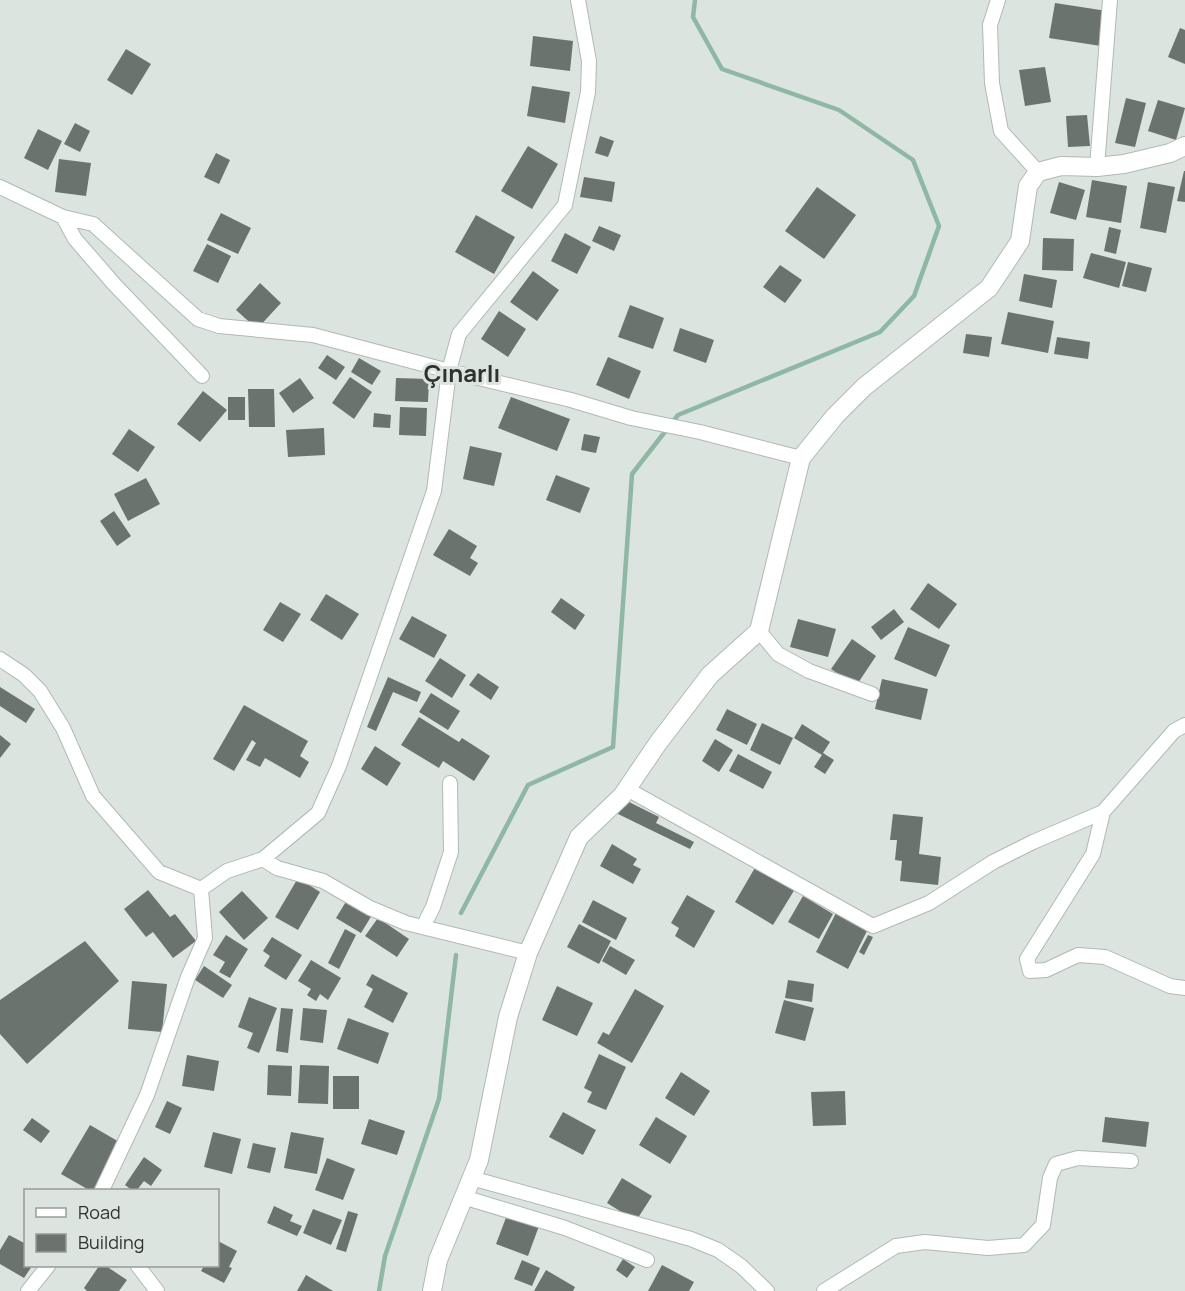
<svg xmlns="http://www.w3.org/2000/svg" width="1185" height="1291" font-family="Manrope,sans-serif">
	<rect width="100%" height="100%" fill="#dbe4df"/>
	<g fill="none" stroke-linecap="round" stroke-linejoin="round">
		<!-- stream -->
		<path stroke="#8fb8a4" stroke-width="4.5" d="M461 913 528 785 613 747 632 474 678 415 880 332 914 296 939 226 913 160 839 110 722 69 693 17 695 0
			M379 1291 385 1256 439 1099 456 955"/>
	</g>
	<!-- building -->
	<path fill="#6b736f" d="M1055 3 1107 11 1101 46 1049 38Z
		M1180 28 1185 30V64L1168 57Z
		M533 36 573 41 570 71 530 66Z
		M126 49 151 64 132 95 107 80Z
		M1045 67 1051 102 1025 106 1019 70Z
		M532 86 570 92 565 123 527 116Z
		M1126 98 1146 103 1135 147 1115 143Z
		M1158 100 1185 108 1176 140 1148 131Z
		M1087 115 1090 146 1068 147 1066 116Z
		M75 123 90 131 80 152 64 144Z
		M38 129 62 141 48 170 24 158Z
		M600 136 614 141 608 157 595 153Z
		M528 146 558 164 532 209 501 191Z
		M216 153 230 160 219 184 204 177Z
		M59 159 91 163 86 196 55 192Z
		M1184 171H1185V202L1177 201Z
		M584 177 615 182 612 202 580 197Z
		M1092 180 1127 186 1121 223 1086 217Z
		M1059 182 1085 190 1076 220 1050 213Z
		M1148 182 1175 187 1166 233 1140 228Z
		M817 187 856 215 824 259 785 231Z
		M221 213 251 228 238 254 207 240Z
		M476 215 515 237 494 274 455 252Z
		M599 226 621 235 614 251 592 241Z
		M1109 227 1121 230 1116 254 1104 251Z
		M565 233 591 247 577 274 551 261Z
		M1043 238 1074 239 1073 271 1042 270Z
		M207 244 231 256 218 283 193 271Z
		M1091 253 1126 262 1119 288 1083 278Z
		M1128 262 1152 268 1146 292 1122 286Z
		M780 265 802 280 785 303 763 287Z
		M533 271 559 290 537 321 510 302Z
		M1024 274 1057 280 1052 308 1019 301Z
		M260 283 281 303 257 329 236 310Z
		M630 305 664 318 653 349 618 337Z
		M499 311 526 329 508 357 481 339Z
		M1008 312 1054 321 1048 353 1001 344Z
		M680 328 714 340 706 363 673 351Z
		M966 334 992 337 989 357 963 353Z
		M1057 337 1090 342 1088 359 1054 354Z
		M327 355 345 367 336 380 318 368Z
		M608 357 641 371 629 399 596 385Z
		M359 358 381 371 372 385 351 372Z
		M350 377 372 392 354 419 332 403Z
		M300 378 314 398 293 413 279 393Z
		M396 378 429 379 428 402 395 401Z
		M248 389H274L275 427H249Z
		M203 391 227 410 200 442 177 424Z
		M228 397H245V420H228Z
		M511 397 570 419 557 451 498 428Z
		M400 407 427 408 426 436 399 435Z
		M374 413 391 415 390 428 373 427Z
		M324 428 325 455 288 457 286 430Z
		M129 429 155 447 138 472 112 454Z
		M584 434 600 437 596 453 581 450Z
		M470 446 502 453 494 486 463 479Z
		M556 475 590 488 580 513 546 500Z
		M146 478 160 504 128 521 114 494Z
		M114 511 131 536 117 546 100 521Z
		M449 529 477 546 470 558 478 563 470 576 433 555Z
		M928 583 957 604 939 629 910 609Z
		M326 594 359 614 342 640 310 620Z
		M561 598 585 615 575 630 551 612Z
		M280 602 301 614 283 642 263 630Z
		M894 609 904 622 881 640 871 627Z
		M412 616 447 635 434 658 399 639Z
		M798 619 836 629 828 657 790 647Z
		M908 627 950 645 936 677 894 659Z
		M852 639 876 656 856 686 831 669Z
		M440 658 466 675 452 698 425 681Z
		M478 673 499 687 491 700 469 685Z
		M388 677 421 692 417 702 393 692 376 731 367 727Z
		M882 679 928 689 921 720 875 709Z
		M0 687 35 709 26 723 0 706Z
		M431 693 460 711 448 730 419 712Z
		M244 705 308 741 300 756 309 762 300 778 265 758 260 767 246 760 256 743 252 740 234 771 213 759Z
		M727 709 757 724 747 745 716 730Z
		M419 717 459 742 462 738 490 756 474 781 443 761 439 768 401 745Z
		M762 723 793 738 780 765 750 750Z
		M802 724 830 742 823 753 834 760 825 774 814 767 822 755 794 738Z
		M0 735 11 744 0 758Z
		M715 739 733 750 719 772 702 761Z
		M375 746 401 763 387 786 361 769Z
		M738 754 772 772 763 789 729 771Z
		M625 800 659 817 656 823 694 842 690 849 618 814Z
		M893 814 923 817 919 854 941 857 938 885 900 881 902 861 895 860 897 840H890Z
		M612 844 637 859 633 865 641 869 633 884 600 866Z
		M756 866 795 889 773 925 735 902Z
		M298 878 320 892 298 930 275 917Z
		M148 890 170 917 175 914 196 941 173 958 153 932 146 937 124 909Z
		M242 891 268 918 244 940 219 912Z
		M687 895 715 911 694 948 675 936 679 928 671 923Z
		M803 896 833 914 819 939 788 922Z
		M347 900 372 915 361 933 336 918Z
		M593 900 627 918 616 940 582 922Z
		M836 913 868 929 848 969 816 952Z
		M378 918 409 939 397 957 365 936Z
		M579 924 611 941 599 964 567 947Z
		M345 929 356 935 339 969 328 963Z
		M226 935 248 949 230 978 219 972 225 962 213 955Z
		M868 935 873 937 864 955 859 952Z
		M272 937 302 955 286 980 264 966 270 956 263 951Z
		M85 941 119 981 27 1064 0 1034V1000Z
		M610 946 635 960 626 975 602 961Z
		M311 960 341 978 328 1000 320 994 316 1001 307 995 311 989 298 981Z
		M204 966 232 985 223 998 195 980Z
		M372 974 408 993 393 1023 364 1007 373 989 366 985Z
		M788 980 814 984 812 1002 785 998Z
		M132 981 167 984 162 1032 128 1029Z
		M557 986 593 1003 577 1036 542 1020Z
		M635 989 664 1006 632 1063 597 1043 603 1032 609 1035Z
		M249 997 277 1008 259 1053 247 1048 253 1033 238 1027Z
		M784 1000 814 1008 805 1041 775 1033Z
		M281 1008 293 1009 288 1053 276 1051Z
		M303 1008 327 1010 323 1043 300 1040Z
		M348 1018 389 1033 378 1064 337 1049Z
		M599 1054 626 1067 606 1110 587 1102 592 1092 584 1088Z
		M187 1055 219 1061 214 1091 182 1086Z
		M268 1065 292 1066 291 1096 267 1095Z
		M300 1065 329 1066 328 1104 298 1103Z
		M681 1072 710 1091 694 1116 665 1098Z
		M333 1076H359V1109H333Z
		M845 1091 846 1125 813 1126 811 1092Z
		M167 1101 182 1108 170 1134 155 1127Z
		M563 1112 596 1130 583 1155 549 1137Z
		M656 1117 687 1136 670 1164 639 1145Z
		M1105 1117 1149 1122 1146 1147 1102 1142Z
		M32 1118 50 1131 41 1143 23 1130Z
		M369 1119 405 1131 397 1155 361 1144Z
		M90 1125 121 1143 93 1190H89L61 1174Z
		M213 1132 241 1139 232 1174 204 1167Z
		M291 1132 324 1138 317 1174 284 1168Z
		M253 1143 276 1148 270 1173 247 1168Z
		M144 1157 162 1170 151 1186 144 1181 137 1190H132L125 1185Z
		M327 1158 355 1169 343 1200 315 1190Z
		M622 1178 652 1196 636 1221 607 1203Z
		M274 1206 293 1215 290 1221 302 1226 297 1236 267 1223Z
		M313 1209 342 1220 331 1245 303 1233Z
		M348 1211 358 1214 346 1252 336 1249Z
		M507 1215 539 1226 528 1256 496 1244Z
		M9 1235 26 1244V1266H32L24 1278 0 1264V1250Z
		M218 1241 237 1251 229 1267 232 1268 224 1283 201 1271 204 1266H218Z
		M623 1259 635 1267 627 1278 616 1270Z
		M522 1260 540 1268 532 1286 514 1279Z
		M662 1265 694 1282 689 1291H648Z
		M99 1266H106L127 1280 119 1291H87L84 1288Z
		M546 1270 575 1287 573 1291H534Z
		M306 1275 333 1291H297Z"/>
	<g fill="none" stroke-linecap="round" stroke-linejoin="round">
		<defs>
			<path id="street" d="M998 0 990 25 992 83 1001 131 1038 172
				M1097 167 1110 0
				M0 187 63 217 93 224 198 319 219 326 313 335 449 371 571 400 631 418 700 432 801 458
				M63 217 75 239 114 284 202 376
				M759 631 778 654 809 671 872 694
				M0 659 24 675 40 691 63 728 93 796 159 872 201 889
				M627 789 873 926 929 903 993 862 1033 842 1103 812 1174 731 1185 725
				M1103 812 1093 854 1027 959 1030 971 1046 970 1078 955 1105 957 1170 986 1185 988
				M263 859 277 868 323 881 370 908 406 923 528 953
				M201 889 227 871 263 859 318 813 339 766 434 491 449 371 459 334 565 205 588 92 589 61 578 0
				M423 927 433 907 451 852 450 783
				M471 1178 691 1239 718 1250 741 1266 767 1291
				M102 1190 147 1095 188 977 205 938 201 889
				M463 1197 565 1228 647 1260
				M138 1266 157 1291
				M28 1291 48 1266
				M824 1291 896 1246 925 1242 988 1248 1024 1245 1043 1225 1050 1178 1056 1164 1078 1158 1131 1161"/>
			<path id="secondary" d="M432 1291 438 1260 479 1160 508 1017 528 953 579 837 622 796 658 743 710 675 759 631 801 458 835 416 864 387 989 288 1020 241 1028 186 1038 172 1061 166 1097 167 1124 164 1170 153 1185 146"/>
		</defs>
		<!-- street casing -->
		<use href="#street" stroke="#b0b9b5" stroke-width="16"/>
		<!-- secondary casing -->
		<use href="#secondary" stroke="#b0b9b5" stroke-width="20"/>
		<!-- street -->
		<use href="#street" stroke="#fff" stroke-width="14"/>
		<!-- secondary -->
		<use href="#secondary" stroke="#fff" stroke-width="18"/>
	</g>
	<g text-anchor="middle" stroke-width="6" stroke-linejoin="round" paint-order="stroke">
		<!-- quarter labels -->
		<g font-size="24" font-weight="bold" fill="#2e3130" stroke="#dbe4df">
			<text x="462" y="382">Çınarlı</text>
		</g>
	</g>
	<!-- legend -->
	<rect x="24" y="1189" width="195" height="78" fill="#dbe4df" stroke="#969c99" stroke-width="1.5"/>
	<rect x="36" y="1208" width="30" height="9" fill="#ffffff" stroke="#969c99" stroke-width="1.5"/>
	<text x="78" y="1219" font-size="18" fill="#2e3130">Road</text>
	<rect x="36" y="1234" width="30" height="18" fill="#6b736f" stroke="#969c99" stroke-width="1.5"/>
	<text x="78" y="1249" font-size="18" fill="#2e3130">Building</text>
</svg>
